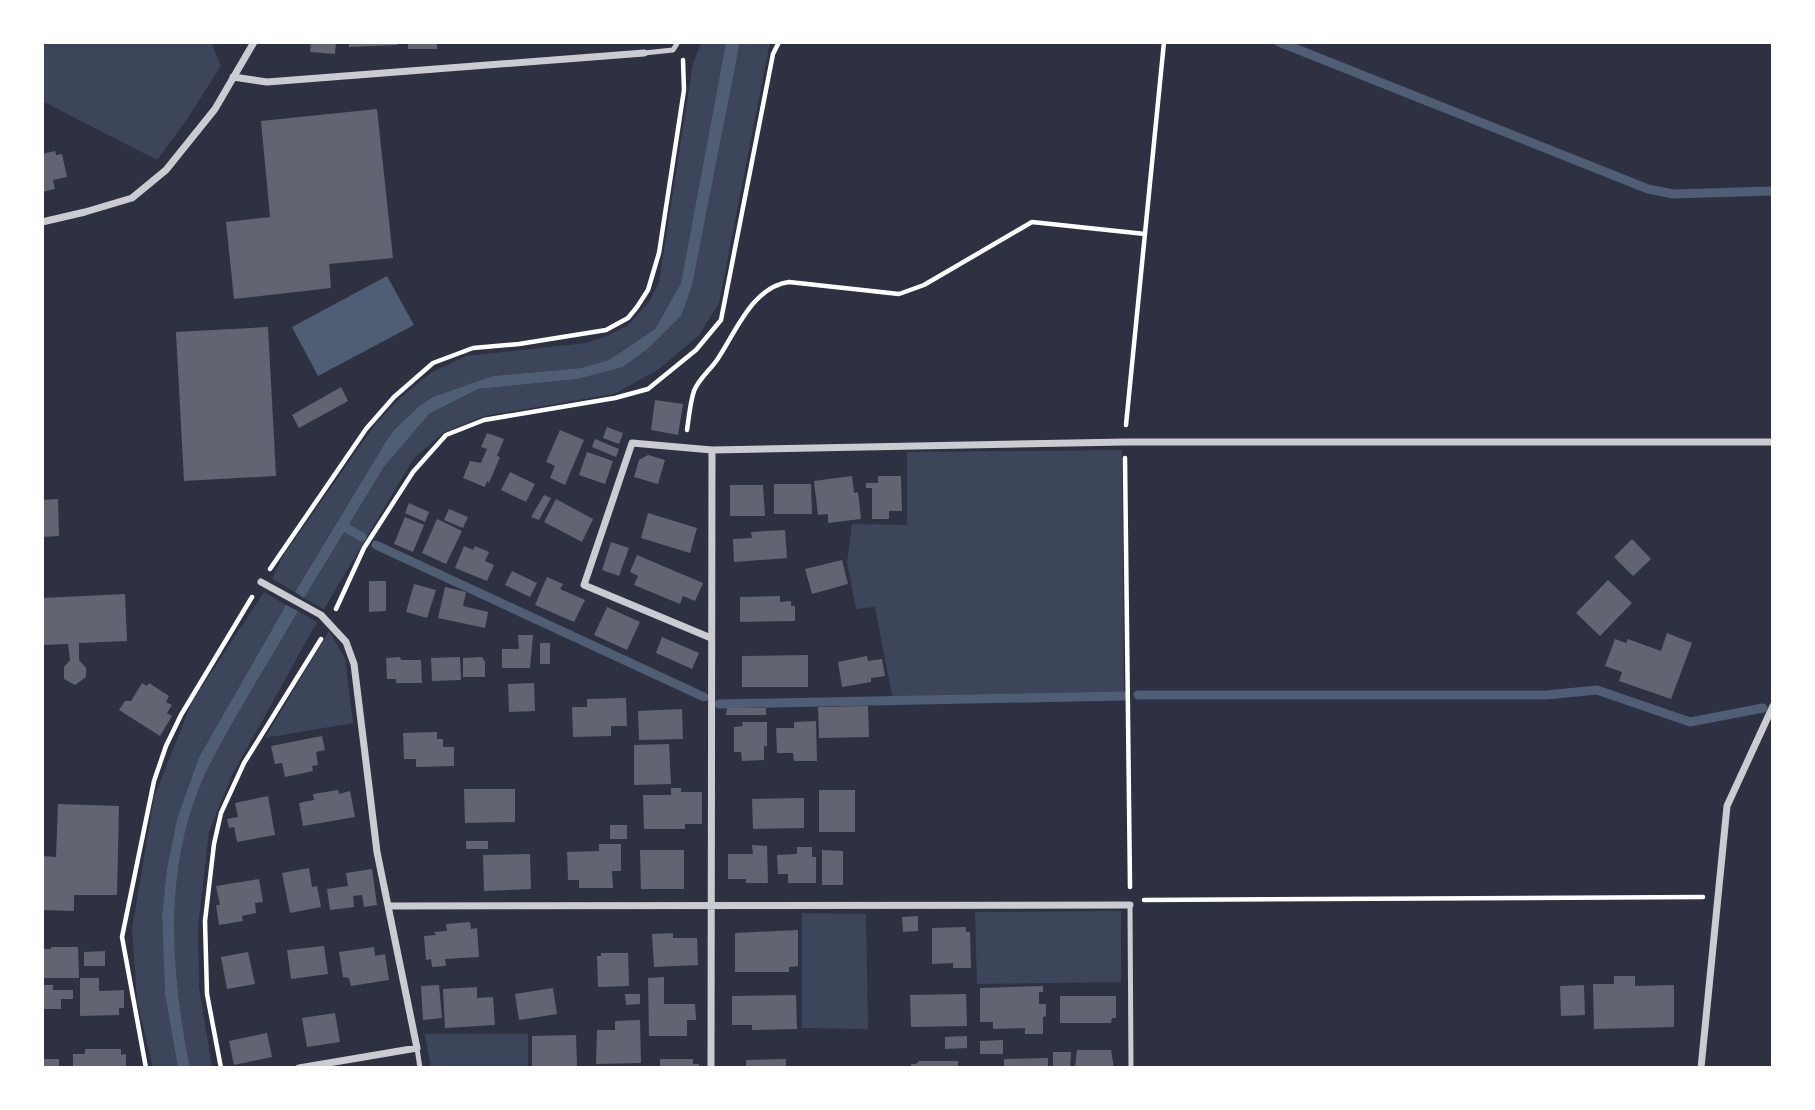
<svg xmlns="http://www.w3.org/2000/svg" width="1815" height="1110" font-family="'Roboto Condensed',sans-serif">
	<rect width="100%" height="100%" fill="#2d3142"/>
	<!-- green -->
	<path fill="#3c4559" d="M42 42H211L221 66 185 122 157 160 42 101Z
		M702 42H726L681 283 655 329 609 360 581 368 493 376 418 407 394 430 385 443 295 592 272 579 283 556 376 423 401 397 432 372 466 356 586 343 609 335 627 326 649 302 659 282 693 63Z
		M740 42H770L719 303 699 335 659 369 614 394 484 416 443 433 414 458 324 609 304 598 384 467 429 414 478 389 578 379 623 367 650 347 681 316 692 286Z
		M1122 450 1124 696 893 700 875 607 856 609 847 562 852 524 907 525V452Z
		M264 592 286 605 199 757 177 819 167 868 162 916 165 994 178 1068H153L137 1001 132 929 154 797 192 702Z
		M298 611 317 622 232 775 209 832 198 927 199 986 212 1068H190C170 967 162 860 210 764 237 712 269 662 298 611Z
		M329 631 345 658 353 723 265 738Z
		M1121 911V982L977 984 975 912Z
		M802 913 866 914 868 1029 802 1028Z
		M425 1034H528V1068H431Z"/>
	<!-- water -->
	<path fill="#4f5d75" d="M726 42H740L692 286 681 316 650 347 623 367 578 379 478 389 429 414 384 467 304 598 295 592 385 443 394 430 418 407 433 397 493 376 581 368 609 360 655 329 681 283Z
		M387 276 414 325 318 376 292 327Z
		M286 605 298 611C269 662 237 712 210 764 162 860 170 967 190 1068H178L165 994 162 916 167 868 177 819 199 757Z"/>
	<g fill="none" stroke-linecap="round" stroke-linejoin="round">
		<!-- stream -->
		<path stroke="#4f5d75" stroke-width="9" d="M1279 42 1648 189 1673 194 1773 191
			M341 525 362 537
			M376 545 704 697
			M1138 695H1546L1597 690 1690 722 1763 708
			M719 704 1124 696"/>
	</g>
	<!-- building -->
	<path fill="#626471" d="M311 42H336L335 54 310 52Z
		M349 42H398V45L349 47Z
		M408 42H437V49H408Z
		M377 109 393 258 329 264 331 288 234 299 226 222 270 217 261 121Z
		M55 151 56 155 62 154 67 177 53 180 55 189 42 192V154Z
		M268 327 276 476 184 481 176 332Z
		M341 387 348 401 299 428 292 415Z
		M655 400 683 404 678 435 651 430Z
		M607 427 623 433 619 444 603 438Z
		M560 430 584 440 565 485 550 478 555 466 546 462Z
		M487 433 504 439 497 456 500 457 489 483 487 481 485 487 463 478 470 461 481 463 487 449 481 447Z
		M595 439 619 449 616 457 592 447Z
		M587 452 613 461 605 484 579 475Z
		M648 455 665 460 658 484 634 477 639 460Z
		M510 472 535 484 526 502 501 490Z
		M852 476 854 493 858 492 861 519 828 523V514L818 515 814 481Z
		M878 476H901L902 511H889V519H872V488H866V483H878Z
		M774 484H811L812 514H774Z
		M730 485H763L765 516H730Z
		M544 495 551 498 539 520 531 517Z
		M58 499 59 536 42 537V500Z
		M556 499 593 519 582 542 544 522Z
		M409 503 429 512 425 522 405 513Z
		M449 509 468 517 463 528 444 520Z
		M648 513 697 528 690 553 641 538Z
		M405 517 424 525 413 552 394 544Z
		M437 519 462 531 446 564 422 553Z
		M785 530 787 558 734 562 733 539 752 538 751 532Z
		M1632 539 1651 559 1633 576 1614 557Z
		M611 542 629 548 619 576 602 570Z
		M464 546 473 550 475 546 489 552 485 561 494 565 487 581 455 568Z
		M637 555 703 583 695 601 683 596 680 604 634 585 638 576 630 572Z
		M842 560 848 584 812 594 805 569Z
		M512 571 537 583 530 597 505 585Z
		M547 577 563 584 560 589 585 600 574 622 535 605Z
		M1608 580 1632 603 1600 636 1576 613Z
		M369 581H386V611L369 612Z
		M414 584 436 590 427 618 406 612Z
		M445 587 466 592 463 606 488 612 485 628 438 618Z
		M125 594 127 641 79 643V660L86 668V677L75 685 64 679V667L70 660 68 644 42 645V598Z
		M780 596V602L791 601V606H795V621L740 622V597Z
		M607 607 640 622 627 650 594 635Z
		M1667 633 1692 643 1671 699 1619 681 1622 672 1605 666 1615 639 1626 643 1628 639 1661 651Z
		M518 635H533L530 668H502V649H519Z
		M662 637 699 653 692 669 656 653Z
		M540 643H550V664H540Z
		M808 655V687H742V656Z
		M867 656 868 661 882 659 885 676 871 678V682L842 687 838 662Z
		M400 657 401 660H421L422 683H396V679H387L386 658Z
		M460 657 461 680 432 681 431 658Z
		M482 657 485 662V677H463V658Z
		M142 683 147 686 149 683 169 696 166 702 172 705 167 713 172 716 160 736 119 710 125 701H131Z
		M534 683 535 711 509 712 508 684Z
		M626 698 627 726H611V736L573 737 572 707H587V699Z
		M868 706 869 737 819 738 818 707Z
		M727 708H766V715H726Z
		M682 709 683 739 639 740 638 711Z
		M816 721 817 761H794L793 753H777L776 728H794V722Z
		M742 722H767V746H764V760L742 761 741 752H734V727L743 726Z
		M437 732V739H443V747H454V766L416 767V759H404L403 733Z
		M322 736 325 750 316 752 318 765 312 766 313 771 285 777 282 763 275 764 271 746Z
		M669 744 671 784 634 785V745Z
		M671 788H681V792H702V824H685V829H644L643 795H671Z
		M464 789H515V822L465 823Z
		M338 790 339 794 350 791 355 817 303 826 299 803 314 800 313 794Z
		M819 790H855V832H819Z
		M268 796 275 835 237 842 234 827 229 828 227 819 238 817 235 803Z
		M804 798V828L753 829 752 799Z
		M58 804 119 806 117 895H74V911L42 910V856L56 857Z
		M610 825H627V839H610Z
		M466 841H488V849H466Z
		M599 844H621V871H612L613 888H579V880H568L567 852 599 851Z
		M752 845 767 846 768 883H746V879H728V854H753Z
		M797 847H812V857H816V883H788V874H778L777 855 797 854Z
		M640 850H684V889H641Z
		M822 850 843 851V885H822Z
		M530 854 531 889 484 891 483 855Z
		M309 868 312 887 317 886 321 907 290 913 282 873Z
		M372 869 377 905 364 907 362 895 353 896 354 907 330 910 327 889 348 886 346 873Z
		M259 879 263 902 255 903 256 913 242 916 243 921 219 925 216 905H220L216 886Z
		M918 916V931L903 932 902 917Z
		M470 922 471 929 477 928 479 957 445 959 446 966 432 967 431 959 426 960 424 936 436 935 434 932 447 931 446 924Z
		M966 927V932H970L971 968H953V963L932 964V928Z
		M798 930V966L789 967V972H735V933Z
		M673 933V938H697L698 965 654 967 652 934Z
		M324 946 328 974 291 979 287 950Z
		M51 947H78L79 978H42V949H51Z
		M374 947 375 956 385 954 389 980 351 986 349 978 343 977 339 952Z
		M105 951V966H84V952Z
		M248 952 255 984 227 989 221 957Z
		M601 953H628L629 986 598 987 597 956H601Z
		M1614 976H1635V986L1674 985V1027L1594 1029 1593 984H1614Z
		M664 977V1004H695L696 1020H687V1036H649L648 978Z
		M80 978H99V991L124 990V1008H119V1015L80 1016Z
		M42 985H53V990H73V999H61V1009H42Z
		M439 985 442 1018 423 1020 421 986Z
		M1584 985 1585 1015 1561 1016 1560 986Z
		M1043 986V992H1039V1004H1046V1016L1043 1017V1034H1025V1028L993 1029V1022H980V988Z
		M477 987V998L493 997 495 1025 445 1028 443 989Z
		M553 988 557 1014 519 1020 515 994Z
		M625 994H640V1004L626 1005Z
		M966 994 967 1026 911 1027 910 995Z
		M796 995 797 1029 752 1030V1025H732V996Z
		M1060 996H1116V1018H1112L1111 1023H1060Z
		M335 1013 340 1042 307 1047 302 1018Z
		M640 1020 641 1063 596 1064 597 1030H615V1021Z
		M267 1033 272 1057 234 1065 229 1041Z
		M576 1035 577 1066 532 1067V1036Z
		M967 1036V1048L945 1049V1037Z
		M1003 1040V1054H980V1041Z
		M85 1049H121V1055L126 1054V1068H73V1054H85Z
		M1077 1050H1111L1114 1068H1075Z
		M1053 1052H1071L1070 1068H1053Z
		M1048 1058V1068H1004V1059Z
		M42 1059H59V1068H42Z
		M660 1059H693V1064H699V1068H660Z
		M786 1059V1068H746V1060Z
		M919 1061H958V1068H911V1064H916Z"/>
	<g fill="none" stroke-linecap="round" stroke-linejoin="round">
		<!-- path -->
		<path stroke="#fff" stroke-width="4.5" d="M1126 425 1164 42
			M687 430C689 417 690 403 694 391 698 380 710 370 717 360 736 332 752 287 789 282L899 294 924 285 1032 222 1145 234
			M1125 458 1130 887
			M270 569 366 429 394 397 433 363 473 348 519 344 606 330 628 318 637 307 648 290 659 253 684 90 683 60
			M336 609 364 548 413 472 446 435 484 420 615 398 648 389 696 350 721 320 773 54 779 42
			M1144 900 1703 897
			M146 1068 122 937 154 781 166 746 181 715 252 597
			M221 1068 207 994 205 921 214 844 221 813 244 763 321 639"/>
		<!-- service -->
		<path stroke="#caccd0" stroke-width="5" d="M644 53 673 50 678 42
			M1130 905 1131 1068
			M417 1048 420 1068"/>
		<!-- minor -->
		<path stroke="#caccd0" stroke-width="7" d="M233 77 267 82 644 53
			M42 222 85 212 132 198 166 170 215 109 254 42
			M261 582 321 615 346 642 354 664 377 852 417 1048 299 1068
			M711 638 584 585 632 443 712 450 1125 442H1773
			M388 906 1130 905
			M711 1068 712 450
			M1701 1068 1727 806 1773 706"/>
	</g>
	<!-- border -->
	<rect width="1815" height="1110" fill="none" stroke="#ffffff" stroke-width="88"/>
</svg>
